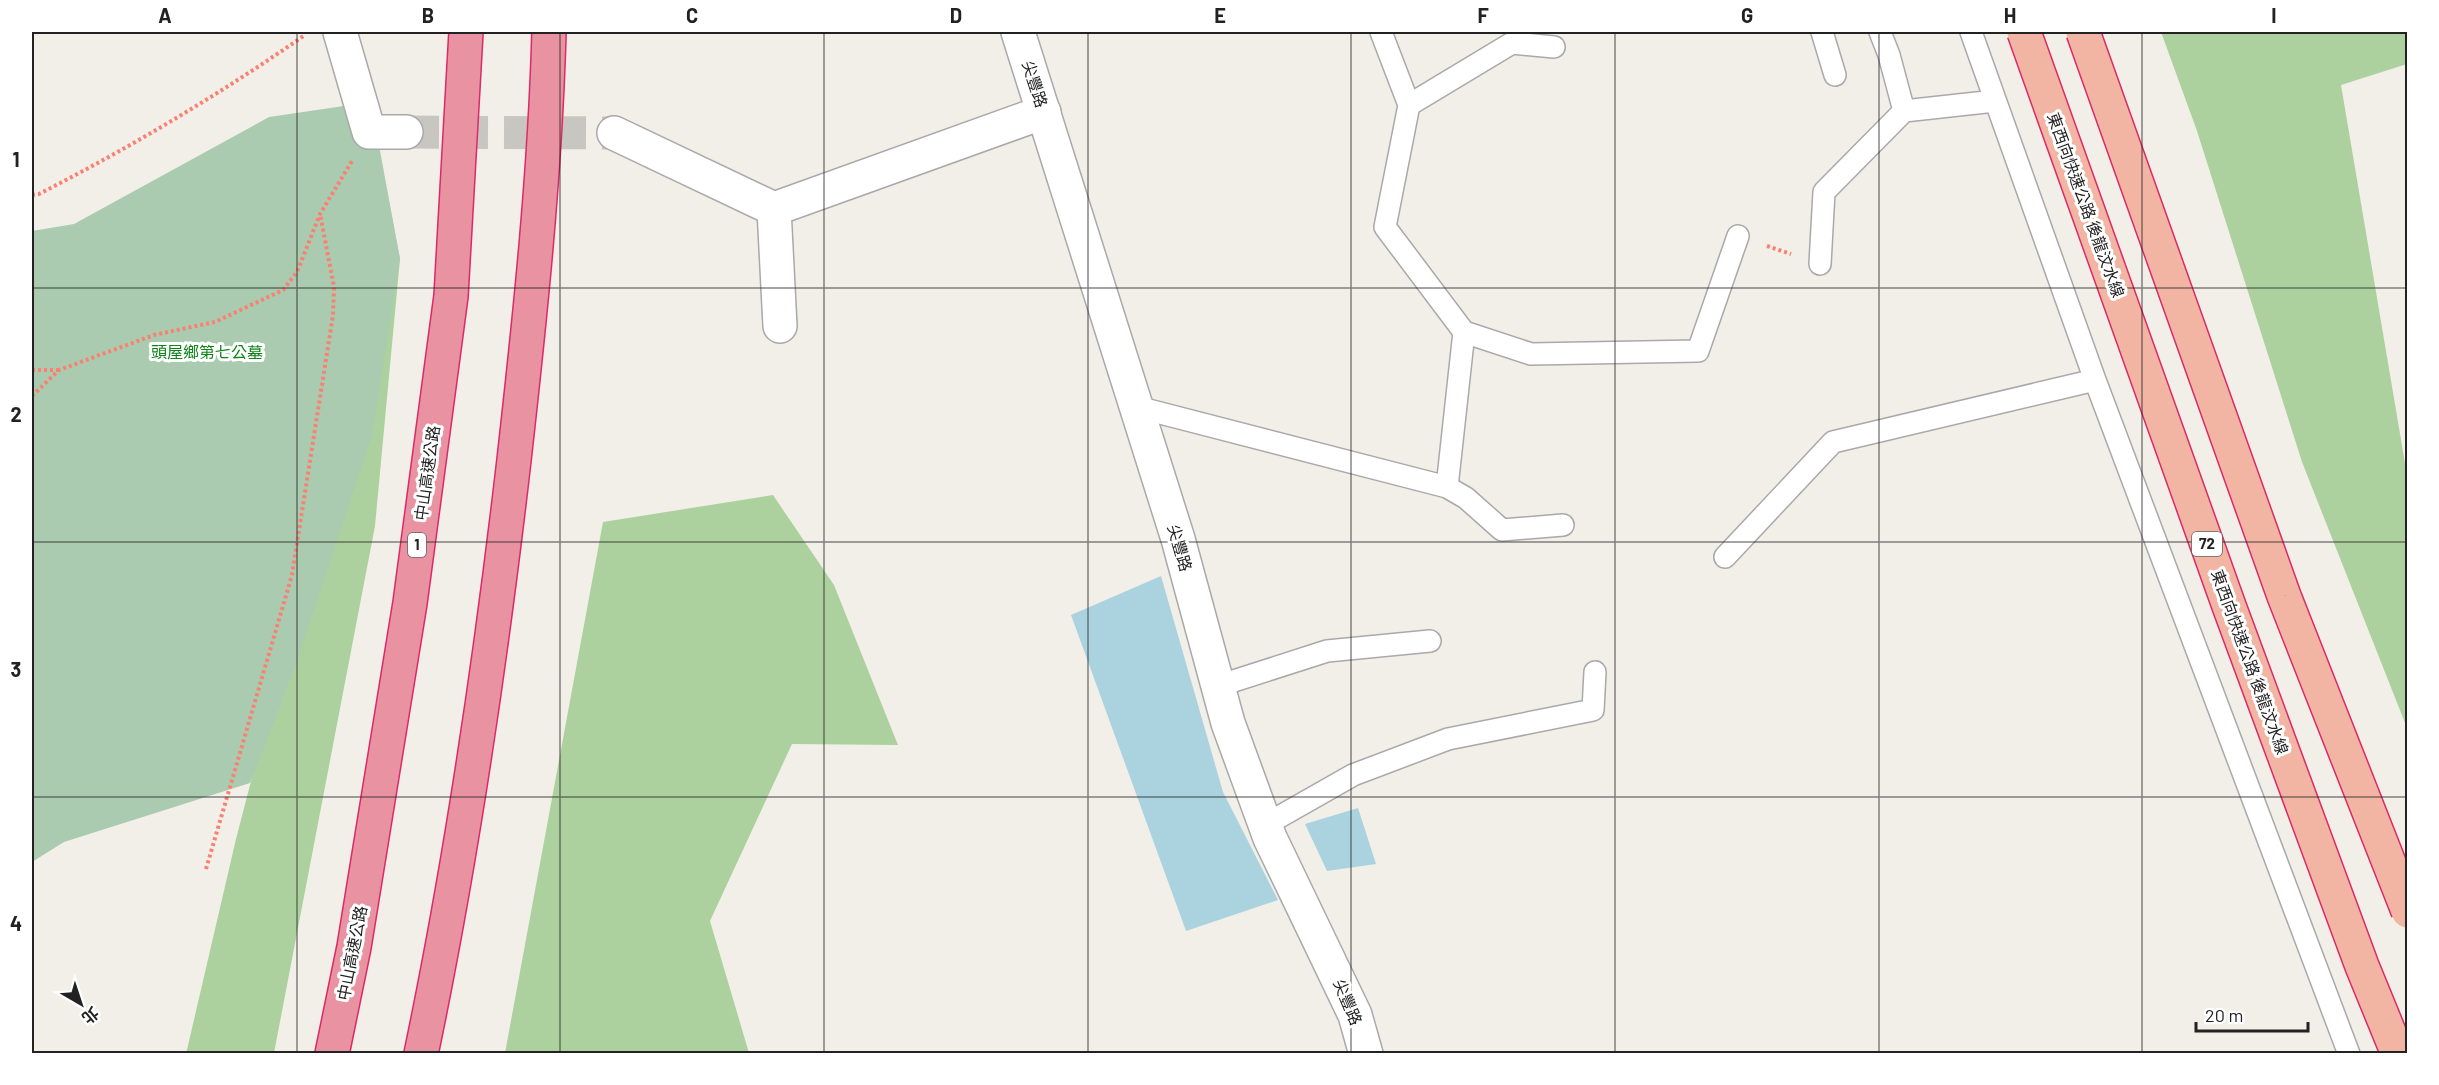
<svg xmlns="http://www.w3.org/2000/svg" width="2439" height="1085" font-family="Barlow,'Noto Sans TC',sans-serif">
	<rect width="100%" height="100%" fill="#f2efe9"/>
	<!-- forest -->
	<path fill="#add19e" d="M2161 32H2407V64L2341 85 2407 475V728L2302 462 2197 131Z
		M387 191 400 259 375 526 274 1053 186 1054 236 839 336 453Z
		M773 495 834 585 898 745 792 744 710 921 749 1053H505L603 522Z"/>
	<!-- cemetery -->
	<path fill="#aacbaf" d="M371 102 400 259 372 435 295 667 250 783 64 842 32 862V231L74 224 269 117Z"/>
	<!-- water -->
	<path fill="#aad3df" d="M1161 576 1223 792 1278 900 1186 931 1071 615Z
		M1358 808 1376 864 1327 871 1305 824Z"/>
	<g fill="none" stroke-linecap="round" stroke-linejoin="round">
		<!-- minor-tunnel -->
		<path stroke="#c8c6c1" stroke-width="33" stroke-dasharray="33 16" stroke-linecap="butt" d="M406 132 614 133"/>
		<defs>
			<path id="service" d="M1381 32 1409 105 1385 227 1464 332 1447 487
				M1822 32 1835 75
				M1880 32 1889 55 1904 111 1995 101
				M1971 32 2095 380 2349 1054
				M1409 105 1512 43 1554 47
				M1820 264 1824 192 1904 111
				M1464 332 1531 354 1698 351 1738 236
				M1137 407 1447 487 1466 498 1502 530 1563 525
				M1725 557 1833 442 2095 380
				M1218 686 1327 651 1430 641
				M1265 825 1353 775 1448 739 1593 710 1595 672"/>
			<path id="minor" d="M340 32 369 132H406
				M614 133 774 209 1044 112
				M774 209 780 326"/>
			<path id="tertiary" d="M1018 32 1178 539 1228 723 1270 838 1355 1015 1366 1054"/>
			<path id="motorway" d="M332 1054 354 947 410 603 451 296 466 32
				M421 1054C462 858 491 659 514 460 530 318 545 175 549 32"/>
		</defs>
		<!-- service casing -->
		<use href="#service" stroke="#a9a9a9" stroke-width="24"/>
		<!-- minor casing -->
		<use href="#minor" stroke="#a9a9a9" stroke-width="36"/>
		<!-- tertiary casing -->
		<use href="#tertiary" stroke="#a9a9a9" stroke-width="36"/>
		<!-- motorway casing -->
		<use href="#motorway" stroke="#dc2a67" stroke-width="36"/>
		<!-- path -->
		<path stroke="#fa8072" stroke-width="4" stroke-dasharray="3 3" stroke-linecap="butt" d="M32 195 39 194C131 147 220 94 305 35
			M1767 246 1791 254
			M32 370H59
			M32 396 59 370 154 335 215 322 283 290 297 272 320 214 352 161
			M206 869 292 575 333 315 334 287 320 214"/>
		<!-- service -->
		<use href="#service" stroke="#fff" stroke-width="21"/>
		<!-- minor -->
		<use href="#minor" stroke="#fff" stroke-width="33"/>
		<!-- tertiary -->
		<use href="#tertiary" stroke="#fff" stroke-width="33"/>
		<!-- motorway -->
		<use href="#motorway" stroke="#e892a2" stroke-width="33"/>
		<defs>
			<path id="trunk-bridge" d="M2024 32 2229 606 2362 966 2398 1054
				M2083 32 2284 596 2408 911"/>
		</defs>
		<!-- trunk-bridge casing -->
		<use href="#trunk-bridge" stroke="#dc2a67" stroke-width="36" stroke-linecap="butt"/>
		<!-- trunk-bridge -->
		<use href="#trunk-bridge" stroke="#f2b4a3" stroke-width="33"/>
	</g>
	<!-- grid -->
	<path fill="none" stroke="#222" stroke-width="1.5" stroke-opacity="0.55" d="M297 32V1054M560 32V1054M824 32V1054M1088 32V1054M1351 32V1054M1615 32V1054M1879 32V1054M2142 32V1054M32 288H2408M32 542H2408M32 797H2408"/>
	<g text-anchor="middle" stroke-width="6" stroke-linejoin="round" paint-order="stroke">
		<!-- shield labels -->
		<g fill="#fff" stroke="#646464" stroke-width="1.5">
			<rect x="2192" y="532" width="30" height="24" rx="4.5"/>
			<rect x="408" y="533" width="18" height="24" rx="4.5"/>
		</g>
		<g font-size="15" font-weight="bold" fill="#222">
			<text x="2207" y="549">72</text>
			<text x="417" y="550">1</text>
		</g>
		<!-- street labels -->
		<g font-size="16" fill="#222" stroke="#fff">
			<text transform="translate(1035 84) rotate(72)" y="6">尖豐路</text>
			<text transform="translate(2086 205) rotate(70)" y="6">東西向快速公路 後龍汶水線</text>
			<text transform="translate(427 473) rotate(-82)" y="6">中山高速公路</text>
			<text transform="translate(1180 548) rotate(74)" y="6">尖豐路</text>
			<text transform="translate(2250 662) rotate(70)" y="6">東西向快速公路 後龍汶水線</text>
			<text transform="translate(352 953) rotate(-79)" y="6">中山高速公路</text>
			<text transform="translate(1348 1002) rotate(67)" y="6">尖豐路</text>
		</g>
		<!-- park labels -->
		<g font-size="16" fill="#0c8416" stroke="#fff">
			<text x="207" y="358">頭屋鄉第七公墓</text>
		</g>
	</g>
	<!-- border -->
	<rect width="2439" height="1085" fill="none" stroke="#ffffff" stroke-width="66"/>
	<!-- north arrow -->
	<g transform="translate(81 1004) rotate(141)" stroke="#ffffff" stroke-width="4.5" paint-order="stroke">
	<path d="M0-4.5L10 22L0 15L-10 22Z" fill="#222222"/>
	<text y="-9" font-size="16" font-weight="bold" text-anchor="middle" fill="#222222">北</text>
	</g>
	<!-- scale -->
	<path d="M2196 1022v9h112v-9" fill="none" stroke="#222222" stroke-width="3"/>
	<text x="2205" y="1022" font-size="18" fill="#222222" stroke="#ffffff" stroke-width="4.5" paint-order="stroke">20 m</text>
	<rect x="33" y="33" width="2373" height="1019" fill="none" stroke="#222" stroke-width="2"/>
	<g font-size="20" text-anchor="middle" font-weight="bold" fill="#222">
		<text x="165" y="23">A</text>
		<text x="428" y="23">B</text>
		<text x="692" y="23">C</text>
		<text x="956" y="23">D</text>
		<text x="1220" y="23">E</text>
		<text x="1483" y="23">F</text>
		<text x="1747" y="23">G</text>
		<text x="2010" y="23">H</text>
		<text x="2274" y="23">I</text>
		<text x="16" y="167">1</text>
		<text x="16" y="422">2</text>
		<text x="16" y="677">3</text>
		<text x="16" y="931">4</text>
	</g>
</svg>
